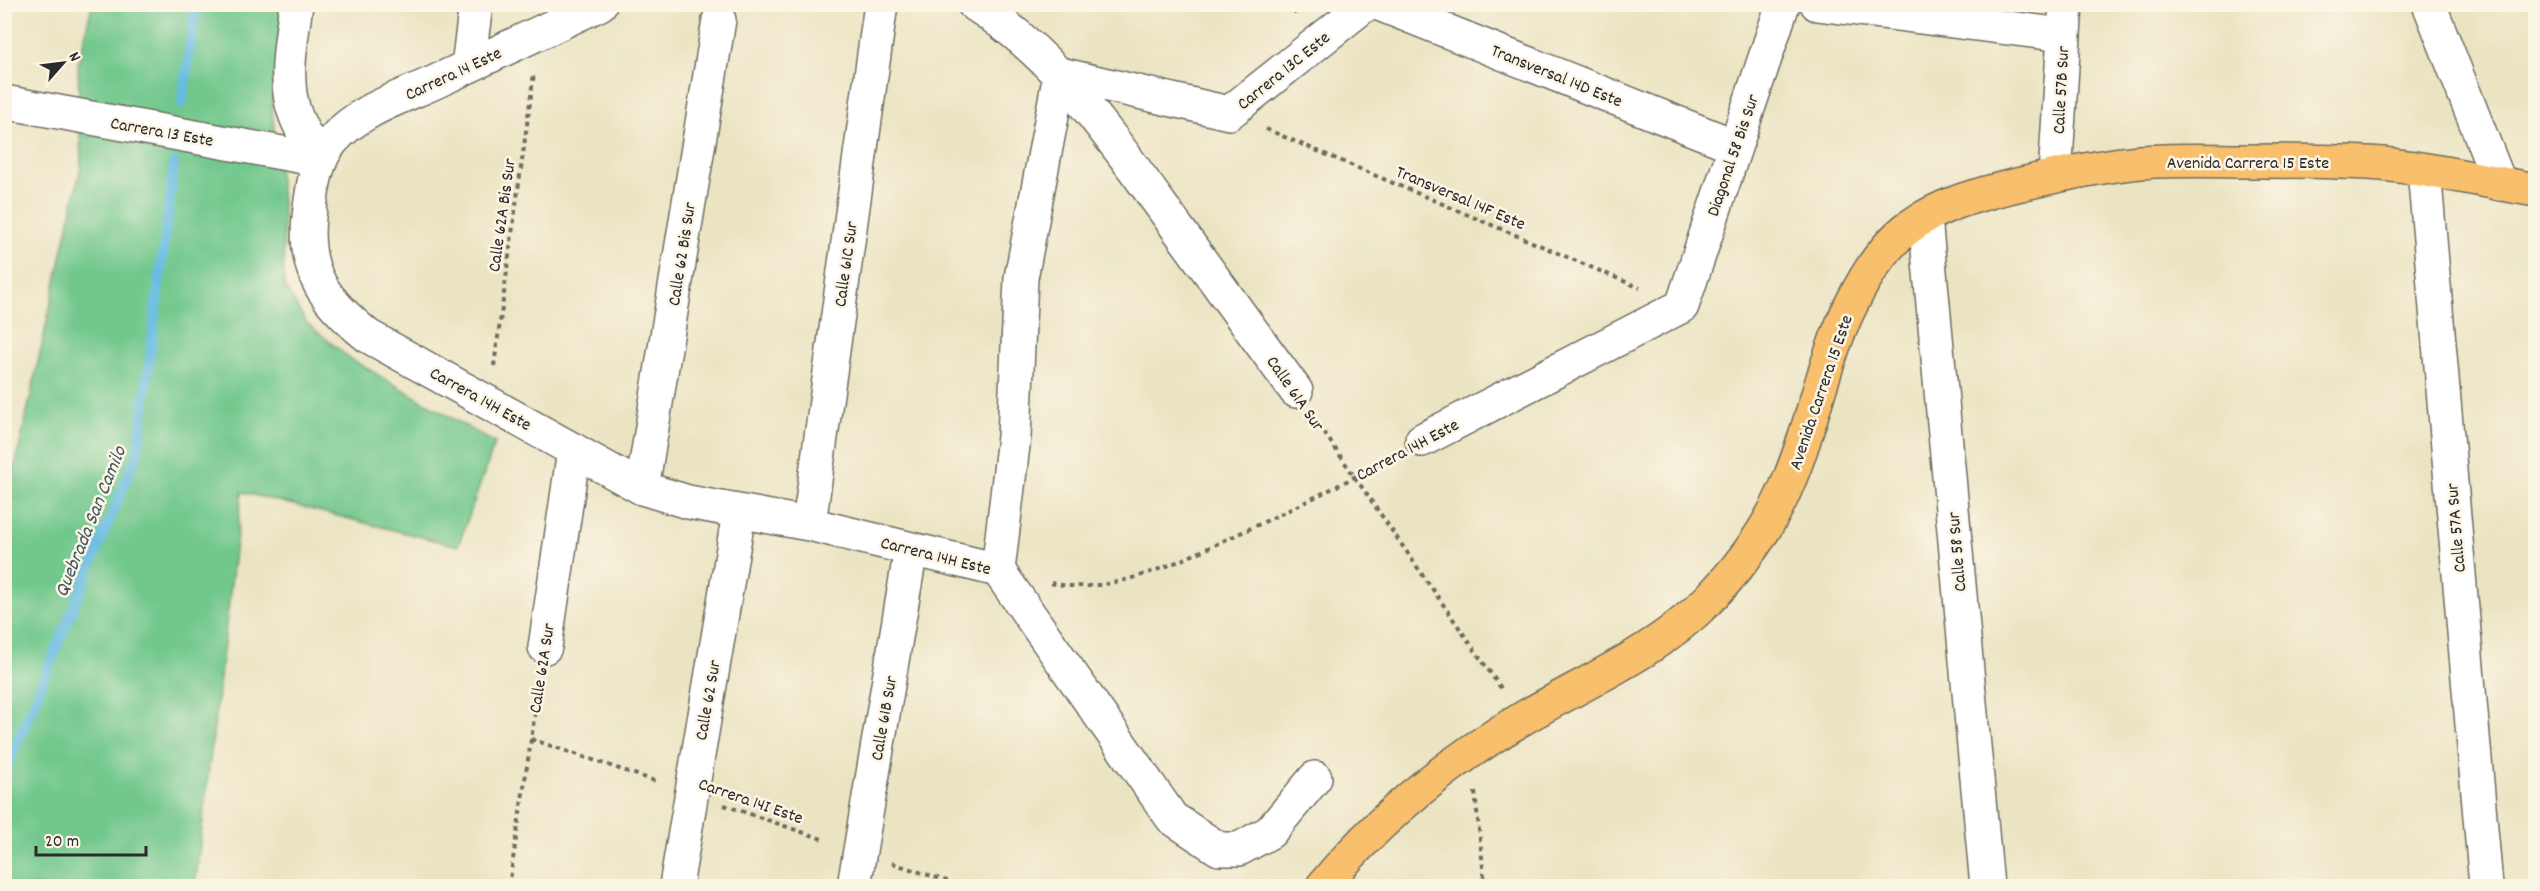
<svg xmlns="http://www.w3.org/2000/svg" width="2540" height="891" font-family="Dekko,sans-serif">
	<rect width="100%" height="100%" fill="#fcf5e5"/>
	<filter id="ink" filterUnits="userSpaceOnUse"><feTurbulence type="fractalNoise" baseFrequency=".0167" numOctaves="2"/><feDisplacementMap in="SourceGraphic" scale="12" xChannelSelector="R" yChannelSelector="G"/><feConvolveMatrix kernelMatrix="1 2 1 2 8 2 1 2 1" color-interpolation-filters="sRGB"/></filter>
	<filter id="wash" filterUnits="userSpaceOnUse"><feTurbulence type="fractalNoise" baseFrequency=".008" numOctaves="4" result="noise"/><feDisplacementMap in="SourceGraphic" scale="24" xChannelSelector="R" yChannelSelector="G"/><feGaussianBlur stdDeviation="1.35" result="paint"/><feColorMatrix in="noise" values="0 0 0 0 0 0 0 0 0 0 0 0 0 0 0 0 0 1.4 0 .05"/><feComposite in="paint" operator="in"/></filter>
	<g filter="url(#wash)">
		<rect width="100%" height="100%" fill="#ebe4c3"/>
		<!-- green -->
		<path fill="#71c78c" stroke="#4e795c" stroke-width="1.5" d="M92 5H285L272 108 283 211 284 285 306 322 349 358 495 443 458 546 242 492 195 886H5V512L81 167 78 64Z"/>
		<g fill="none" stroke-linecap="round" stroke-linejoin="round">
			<!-- stream -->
			<path stroke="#66bce3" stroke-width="10" d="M182 103 196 4
				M4 774 138 452 174 163"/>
		</g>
	</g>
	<g filter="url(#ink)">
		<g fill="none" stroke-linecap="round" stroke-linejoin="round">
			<defs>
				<path id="minor" d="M296 4C292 37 283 79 294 111 300 129 310 145 320 160
					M600 4C545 30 490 56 435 82 402 97 357 111 333 140 315 160 312 191 309 217 303 274 326 302 368 336L642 488 688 502 809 524 998 570
					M974 4C1055 54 1107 132 1162 207 1206 268 1251 330 1296 391
					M1379 4 1735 146
					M1817 4 2063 35
					M2429 4 2500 184
					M468 66 476 4
					M4 102 320 160
					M2424 170 2486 886
					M2055 176 2066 4
					M1925 218 1987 886
					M1422 440 1682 306 1783 4
					M642 488 719 20
					M809 524 881 4
					M998 570 1014 437 1021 278 1060 74 1229 113 1366 4
					M998 570 1172 818 1219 849H1239L1270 832 1315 778
					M545 647 574 450
					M676 886 739 513
					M854 886 911 549"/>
				<path id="major" d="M1323 886C1379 818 1448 762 1525 717 1587 681 1657 652 1708 600 1739 568 1766 533 1784 492 1812 431 1822 361 1853 301 1866 275 1885 245 1909 227 1940 204 1980 194 2017 185 2058 175 2098 166 2140 162 2178 159 2218 161 2257 161 2299 161 2340 161 2382 164 2433 169 2484 181 2536 190"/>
			</defs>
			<!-- minor casing -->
			<use href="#minor" stroke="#6e6c60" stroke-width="36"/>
			<!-- major casing -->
			<use href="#major" stroke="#6e6c60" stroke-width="36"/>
			<!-- path -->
			<path stroke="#6e6c60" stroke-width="4" stroke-dasharray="4.5 4.5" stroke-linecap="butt" d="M1289 4 1296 14
				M1266 129 1640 288
				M494 366 534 73
				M1314 418 1503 691
				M1051 583C1112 597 1179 561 1234 536 1288 511 1341 485 1393 456
				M531 739 658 782
				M1475 792 1485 886
				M724 805 825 840
				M892 863 962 886
				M509 886 540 680"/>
			<!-- minor -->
			<use href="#minor" stroke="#fff" stroke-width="33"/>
			<!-- major -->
			<use href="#major" stroke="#f8bf6c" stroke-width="33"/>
		</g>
	</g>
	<g text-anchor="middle" stroke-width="5" stroke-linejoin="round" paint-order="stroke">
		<!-- street labels -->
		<g font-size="18" fill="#2b2b2b" stroke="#fcf5e5">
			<text transform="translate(1283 70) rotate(-39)" y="6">Carrera 13C Este</text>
			<text transform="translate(453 73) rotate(-25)" y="6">Carrera 14 Este</text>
			<text transform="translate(1557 75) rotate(22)" y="6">Transversal 14D Este</text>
			<text transform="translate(2060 90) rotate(-87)" y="6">Calle 57B Sur</text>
			<text transform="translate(162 131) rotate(10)" y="6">Carrera 13 Este</text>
			<text transform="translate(1732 155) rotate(-71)" y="6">Diagonal 58 Bis Sur</text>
			<text x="2248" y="168">Avenida Carrera 15 Este</text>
			<text transform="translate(1461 197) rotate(23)" y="6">Transversal 14F Este</text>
			<text transform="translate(501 215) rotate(-82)" y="6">Calle 62A Bis Sur</text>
			<text transform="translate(681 254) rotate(-81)" y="6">Calle 62 Bis Sur</text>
			<text transform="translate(845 264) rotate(-82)" y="6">Calle 61C Sur</text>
			<text transform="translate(1820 392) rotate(-71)" y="6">Avenida Carrera 15 Este</text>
			<text transform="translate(1296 393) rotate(55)" y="6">Calle 61A Sur</text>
			<text transform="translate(481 398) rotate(29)" y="6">Carrera 14H Este</text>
			<text transform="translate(1407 449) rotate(-28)" y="6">Carrera 14H Este</text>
			<text transform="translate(2455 528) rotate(-95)" y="6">Calle 57A Sur</text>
			<text transform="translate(1956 552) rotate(-95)" y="6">Calle 58 Sur</text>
			<text transform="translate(936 555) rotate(14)" y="6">Carrera 14H Este</text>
			<text transform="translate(541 668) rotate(-81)" y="6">Calle 62A Sur</text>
			<text transform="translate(707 700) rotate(-80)" y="6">Calle 62 Sur</text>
			<text transform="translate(883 718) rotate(-80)" y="6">Calle 61B Sur</text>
			<text transform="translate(751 800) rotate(19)" y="6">Carrera 14I Este</text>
		</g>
		<!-- water labels -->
		<g font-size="20" font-style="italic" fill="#3d5662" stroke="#fcf5e5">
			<text transform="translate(89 521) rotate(-68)" y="7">Quebrada San Camilo</text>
		</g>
	</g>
	<!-- margin -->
	<rect width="2540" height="891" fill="none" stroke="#fcf5e5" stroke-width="24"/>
	<!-- north arrow -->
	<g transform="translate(63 63) rotate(62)" stroke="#fcf5e5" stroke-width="4.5" paint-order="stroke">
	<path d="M0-4.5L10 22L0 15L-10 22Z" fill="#2b2b2b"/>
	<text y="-9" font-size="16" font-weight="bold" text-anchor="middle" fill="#2b2b2b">N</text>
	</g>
	<!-- scale -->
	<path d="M36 846v9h110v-9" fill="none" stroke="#2b2b2b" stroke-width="3"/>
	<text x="45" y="846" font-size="18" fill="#2b2b2b" stroke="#fcf5e5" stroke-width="4.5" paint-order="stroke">20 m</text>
</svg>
